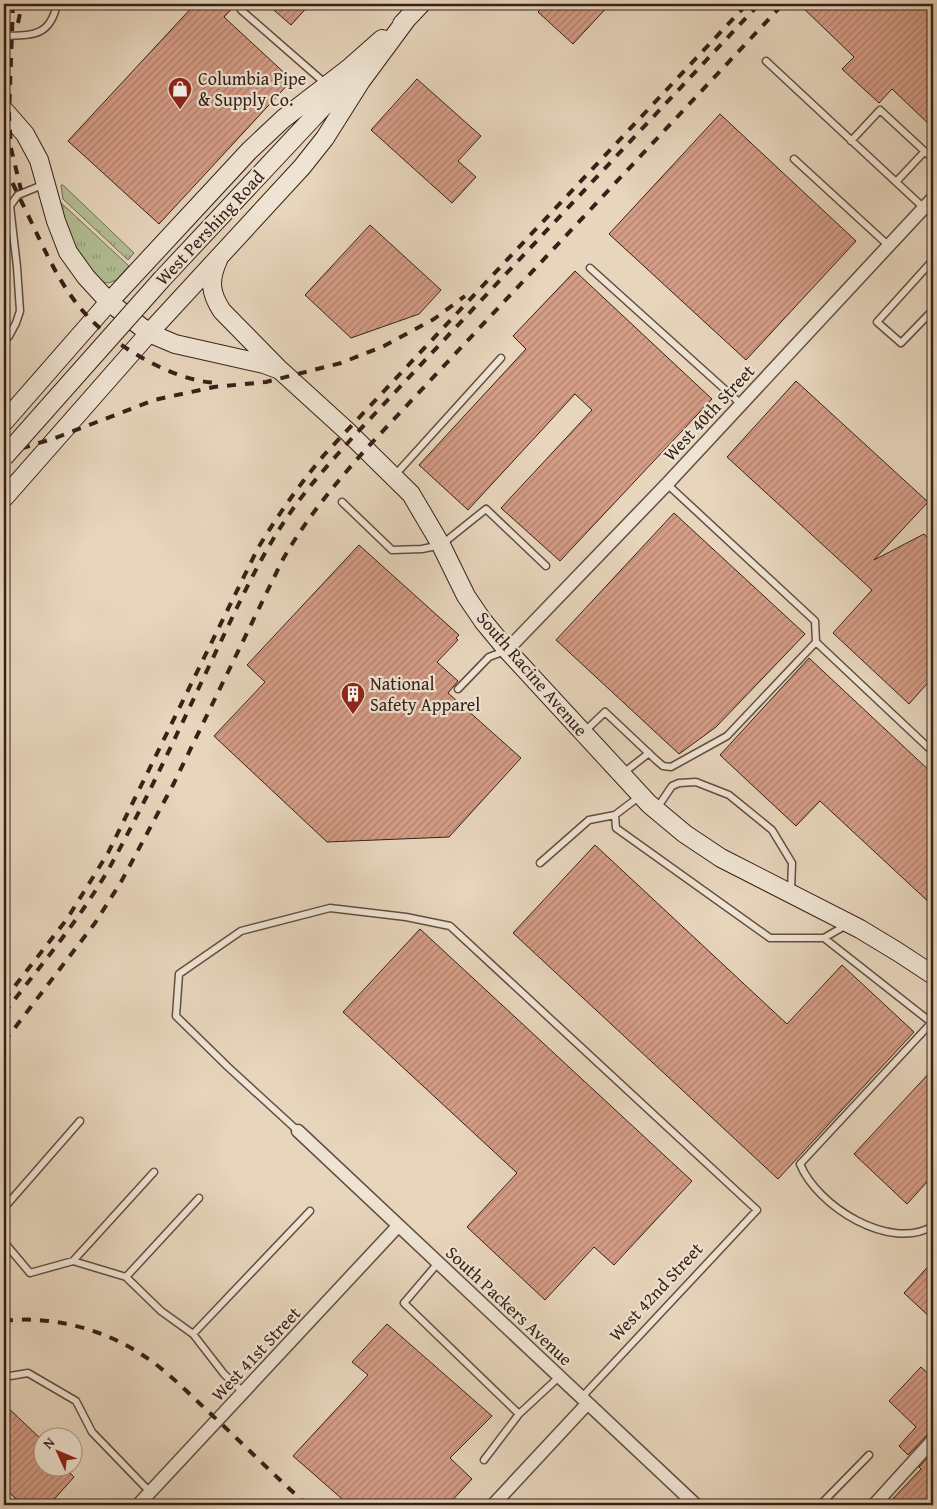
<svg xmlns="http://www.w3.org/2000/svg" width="937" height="1509" font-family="'Gentium Book Plus',serif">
	<defs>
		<pattern id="grass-tufts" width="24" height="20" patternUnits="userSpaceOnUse" patternTransform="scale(1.25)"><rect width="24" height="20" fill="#b2be93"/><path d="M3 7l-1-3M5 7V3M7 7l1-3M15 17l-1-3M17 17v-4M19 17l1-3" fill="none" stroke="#929a77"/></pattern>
		<pattern id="building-hatch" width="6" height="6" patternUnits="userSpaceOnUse" patternTransform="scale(1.25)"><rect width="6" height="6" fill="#d59c86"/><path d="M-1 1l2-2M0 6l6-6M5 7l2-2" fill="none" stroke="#ae7f6d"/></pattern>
	</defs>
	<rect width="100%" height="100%" fill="#e7d5bc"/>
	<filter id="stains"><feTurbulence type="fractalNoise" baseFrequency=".004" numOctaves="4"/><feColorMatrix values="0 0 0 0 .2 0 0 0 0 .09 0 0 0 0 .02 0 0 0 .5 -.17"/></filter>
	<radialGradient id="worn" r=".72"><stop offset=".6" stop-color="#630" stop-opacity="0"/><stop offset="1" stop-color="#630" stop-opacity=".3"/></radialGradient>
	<!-- grass -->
	<path fill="url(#grass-tufts)" stroke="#746f56" d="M61 185H63L134 253 128 260 63 199Z
		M57 199 129 266 116 280 109 283 101 282 79 261Z"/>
	<!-- building -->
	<path fill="url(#building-hatch)" stroke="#362018" d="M195 4H236L224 17 292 80 159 224 68 141Z
		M267 4H310L291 25Z
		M546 4H610L573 44 538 12Z
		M799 4H933V128L892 89 879 103 842 69 854 57Z
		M417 79 481 136 458 161 476 177 452 203 371 130Z
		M720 114 856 241 746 360 609 234Z
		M370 225 441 290 419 314 351 338 305 295Z
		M575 271 712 399 560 561 501 508 592 410 575 394 468 510 419 465 526 349 513 336Z
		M796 381 928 502 874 560 924 534 933 543V677L909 704 833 633 872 590 727 457Z
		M674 513 805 634 716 727 679 754 556 640Z
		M359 545 459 635 456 638 458 640 437 662 458 681 448 693 521 758 449 837 327 842 214 736 265 682 247 665Z
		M809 658 933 774V906L820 801 796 826 720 755Z
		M595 845 787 1024 842 965 914 1032 778 1179 513 933Z
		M420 929 692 1181 614 1265 594 1247 545 1300 467 1227 517 1173 343 1012Z
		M933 1069V1188L927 1182 907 1204 854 1154Z
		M933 1261V1320L904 1293Z
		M387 1324 492 1416 450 1458 472 1479 448 1505H349L293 1456 368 1375 352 1362Z
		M921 1367 933 1378V1432L927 1435 908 1455 899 1446 916 1427 889 1401Z
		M4 1404 42 1440V1466H63L74 1477 49 1505H23L4 1488Z
		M933 1452V1505H887L921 1469 919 1467Z"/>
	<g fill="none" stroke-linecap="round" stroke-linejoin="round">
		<defs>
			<path id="lane" d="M241 10 326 84
				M4 36C32 35 50 37 57 4
				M766 61 924 208
				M851 141 880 110 933 159
				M794 159 889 246
				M896 182 925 151
				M4 201 10 206
				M4 233 12 228
				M933 260 877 322 901 343 933 310
				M590 268 741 404
				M4 341 9 336 16 323 20 311 17 267 10 206 18 195 45 184
				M395 475 501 358
				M342 502 392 550 422 549 441 545 486 509 546 566
				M816 642 933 752
				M458 689 489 657 505 651
				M584 732 605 712 656 760 663 766 671 767 727 736 816 642 815 621 667 484
				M622 774 649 753
				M640 796 615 815 616 828 770 938H824L848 924
				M657 808 672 786 679 783 696 782 729 795 772 830 792 863 791 890
				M540 863 589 820 615 815
				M824 938 932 1023
				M933 1021 800 1164C817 1206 890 1252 933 1226
				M298 1131 228 1067 176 1016 179 974 241 931 330 908 406 917 450 926 757 1210 581 1398
				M4 1208 80 1121
				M4 1242 30 1273 73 1261 126 1277 161 1311 193 1334 224 1374 244 1393
				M73 1261 154 1172
				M438 1263 404 1303 519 1414
				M126 1277 199 1198
				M193 1334 310 1211
				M4 1377 28 1373 76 1401 92 1432 150 1492
				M484 1460 519 1414 559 1377
				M678 1505 686 1496
				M820 1505 869 1455"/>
			<path id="street" d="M507 650 667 484 933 198
				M298 1131 696 1505
				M138 1505 398 1226
				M493 1505 587 1404
				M874 1505 933 1440"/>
			<path id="secondary" d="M402 24 421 4
				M4 110 25 134 39 160 56 221 68 252 86 277 109 302 149 333 175 344 264 364 280 370 347 431 411 494 441 545 466 596 483 621 507 650 649 804 685 834 721 858 860 929 898 952 933 975
				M218 260C209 280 210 293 222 311L278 368
				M162 279 353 75
				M4 422 109 302 249 151 283 119 348 69 382 39
				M4 498 149 333 302 167 325 138 361 81 409 16"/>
		</defs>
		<!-- lane casing -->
		<use href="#lane" stroke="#624d41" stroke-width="9"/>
		<!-- street casing -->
		<use href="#street" stroke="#624d41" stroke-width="15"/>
		<!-- secondary casing -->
		<use href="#secondary" stroke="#362018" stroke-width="20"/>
		<!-- lane -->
		<use href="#lane" stroke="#efe4d3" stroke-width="6"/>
		<!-- street -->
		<use href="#street" stroke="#efe4d3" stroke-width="12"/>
		<!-- secondary -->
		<use href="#secondary" stroke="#efe4d3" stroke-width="18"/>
		<!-- rail -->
		<path stroke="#362018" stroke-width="4" stroke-dasharray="9 9" stroke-linecap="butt" d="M13 4 9 115 11 148 21 190
			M18 23 22 4
			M4 167C13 183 20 199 28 215 60 283 77 322 146 360 168 372 193 382 218 383
			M4 454 58 437 154 400 214 387 266 382 341 363 384 346 408 333 434 319 465 296
			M4 1000 67 919 108 853 258 548C278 515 299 485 324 455L747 4
			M4 1013C41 965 82 917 112 863 152 790 186 714 222 639 241 599 260 558 284 522 304 491 329 464 353 437L759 4
			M4 1042 95 923 121 882 173 785 282 561C305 520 335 484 366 449L783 4
			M4 1321C50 1315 103 1329 141 1354 168 1371 190 1395 213 1416 245 1446 275 1476 307 1505"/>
		<defs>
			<path id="secondary-bridge" d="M4 457 162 279"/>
		</defs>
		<!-- secondary-bridge casing -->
		<use href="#secondary-bridge" stroke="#362018" stroke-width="20" stroke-linecap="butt"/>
		<!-- secondary-bridge -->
		<use href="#secondary-bridge" stroke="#efe4d3" stroke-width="18"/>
	</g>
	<!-- icons -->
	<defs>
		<symbol id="shop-pin" viewBox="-11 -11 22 30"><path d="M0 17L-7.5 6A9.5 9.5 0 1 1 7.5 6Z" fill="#8f2418" stroke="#efe4d3"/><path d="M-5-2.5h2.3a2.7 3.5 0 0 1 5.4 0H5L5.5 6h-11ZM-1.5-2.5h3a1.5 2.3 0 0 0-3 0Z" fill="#fff"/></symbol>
		<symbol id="building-pin" viewBox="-11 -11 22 30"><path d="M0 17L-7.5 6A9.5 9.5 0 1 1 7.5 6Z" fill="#8f2418" stroke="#efe4d3"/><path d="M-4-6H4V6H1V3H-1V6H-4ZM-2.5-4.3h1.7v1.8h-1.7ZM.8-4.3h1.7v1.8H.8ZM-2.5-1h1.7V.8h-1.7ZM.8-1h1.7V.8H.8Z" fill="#fff"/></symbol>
	</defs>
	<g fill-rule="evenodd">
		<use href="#shop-pin" x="166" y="75" width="28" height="38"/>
		<use href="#building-pin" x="339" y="680" width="28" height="38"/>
	</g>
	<g text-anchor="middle" stroke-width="4.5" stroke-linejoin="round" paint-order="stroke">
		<!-- poi labels -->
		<g font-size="18" fill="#362018" stroke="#efe4d3" text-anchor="start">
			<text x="198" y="85">Columbia Pipe<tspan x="198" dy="21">&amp; Supply Co.</tspan></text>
			<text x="370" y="690">National<tspan x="370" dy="21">Safety Apparel</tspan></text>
		</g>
		<!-- street labels -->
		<g font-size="18" fill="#362018" stroke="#efe4d3">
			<text transform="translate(210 228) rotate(-47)" y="6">West Pershing Road</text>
			<text transform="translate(709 413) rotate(-47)" y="6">West 40th Street</text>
			<text transform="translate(532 674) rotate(49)" y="6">South Racine Avenue</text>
			<text transform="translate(656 1292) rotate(-47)" y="6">West 42nd Street</text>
			<text transform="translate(509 1306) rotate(43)" y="6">South Packers Avenue</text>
			<text transform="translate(256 1354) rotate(-47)" y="6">West 41st Street</text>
		</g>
	</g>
	<!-- margin -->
	<rect width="937" height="1509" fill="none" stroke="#e7d5bc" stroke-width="20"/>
	<rect x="5" y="5" width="927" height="1499" fill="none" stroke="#362018" stroke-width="2.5"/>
	<rect x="10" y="10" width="917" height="1489" fill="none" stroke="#362018"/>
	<!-- north arrow -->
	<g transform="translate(58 1452) rotate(314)"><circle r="24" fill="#efe4d3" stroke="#a59688"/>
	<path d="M0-4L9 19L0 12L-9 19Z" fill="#8f2418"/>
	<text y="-8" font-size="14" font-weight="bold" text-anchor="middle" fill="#362018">N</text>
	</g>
	<rect width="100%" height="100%" filter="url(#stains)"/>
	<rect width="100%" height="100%" fill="url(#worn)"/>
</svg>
